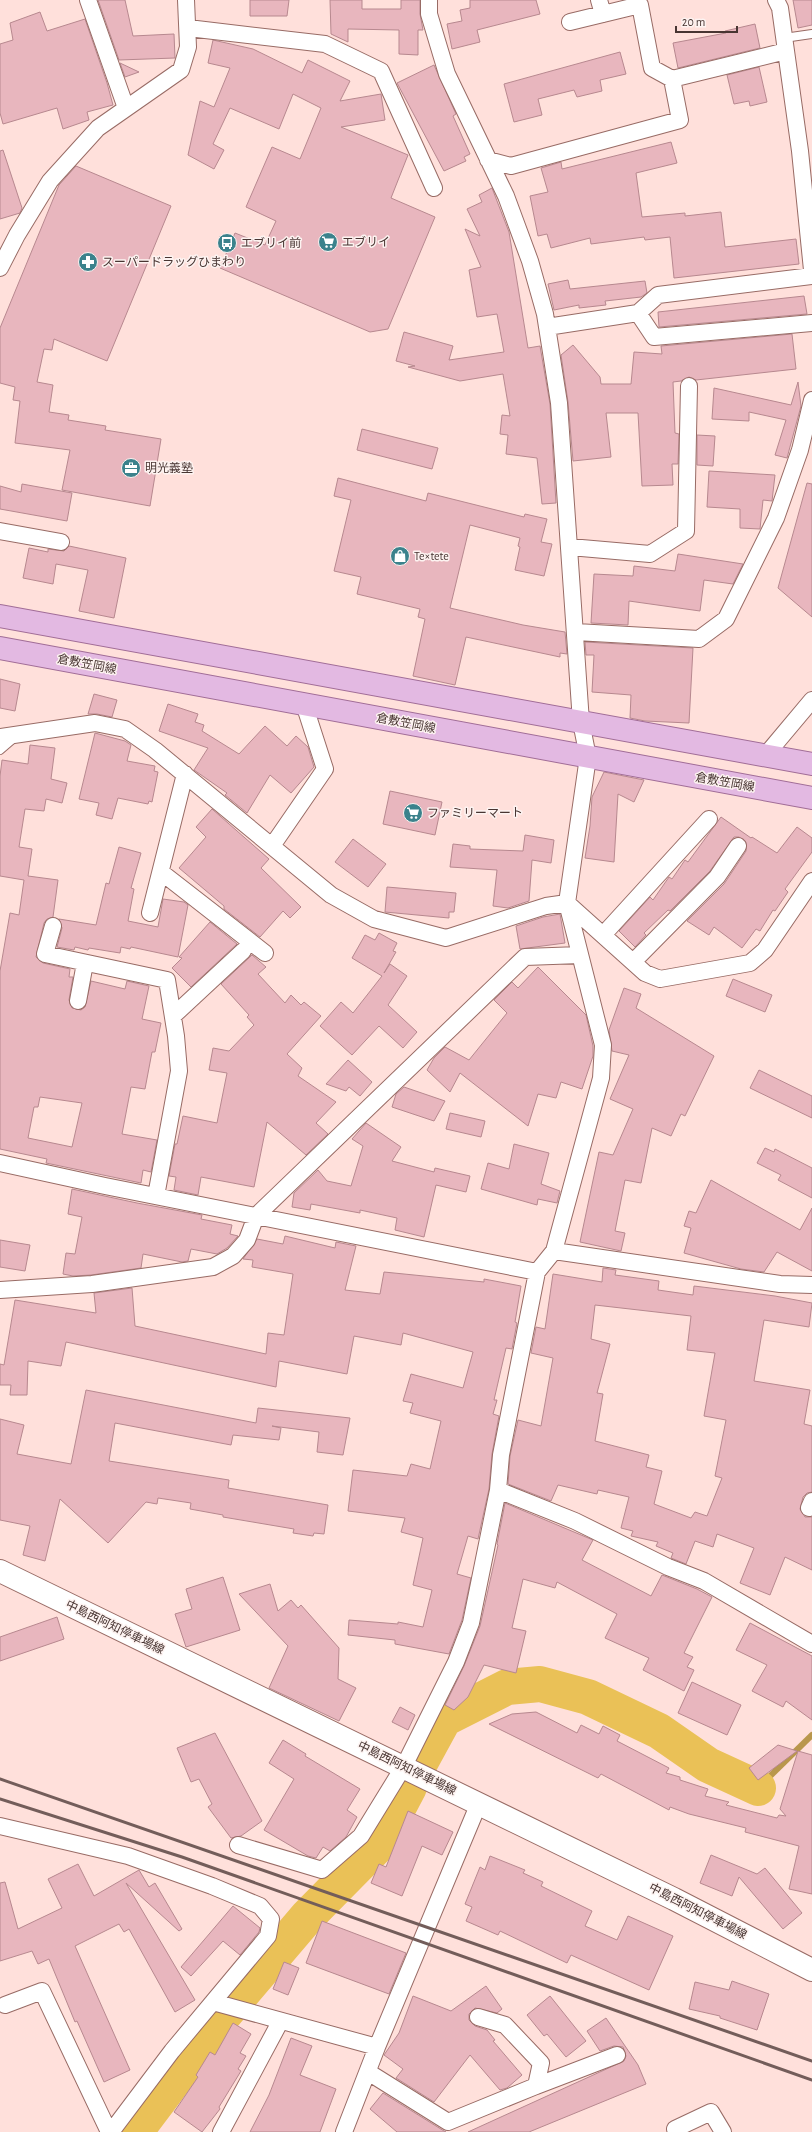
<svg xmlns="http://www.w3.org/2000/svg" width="812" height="2132" font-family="'Alegreya Sans','Noto Sans JP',sans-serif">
	<rect width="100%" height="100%" fill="#ffe0db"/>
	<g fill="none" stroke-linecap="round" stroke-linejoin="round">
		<!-- stream -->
		<path stroke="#b9974c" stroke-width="6" d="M758 1788 812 1735"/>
		<!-- river -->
		<path stroke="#eac157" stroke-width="36" d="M420 1763 444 1719 507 1687 540 1684 588 1697 659 1731 708 1765 758 1788
			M135 2132 221 2018 307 1917 379 1844 409 1787"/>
	</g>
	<!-- building -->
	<path fill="#e8b6be" stroke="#b7888f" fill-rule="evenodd" d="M98 0H125L133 36 174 34 175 58 119 60Z
		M250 0H289L287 16H250Z
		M330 0H362V9H401V0H420V14L423 30H418V55L399 54V30L348 29V42L331 34Z
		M470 0H536L540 14 477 30 480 42 452 49 447 24 462 21 460 10 470 8Z
		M793 0H812V25L798 28Z
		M40 12 47 31 85 19 107 83 113 105 87 112 89 120 63 129 57 108 3 124 0 113V44L13 40 10 23Z
		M755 24 760 48 678 68 673 43 726 33 725 31Z
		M213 40 253 49 302 73 308 60 350 81 340 101 381 94 385 120 341 127 408 155 391 198 435 217 388 329 370 332 220 268 235 233 265 245 276 221 246 207 272 147 300 159 321 108 293 94 279 129 230 108 213 144 224 150 214 169 188 155 200 101 214 107 230 68 208 63Z
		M620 52 626 74 600 80 602 91 577 97 574 90 538 99 542 115 514 122 504 84Z
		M120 63 139 72 125 77Z
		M434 65 456 114 453 116 470 154 464 157 466 161 444 171 397 83Z
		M759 67 767 102 750 106 749 101 734 104 727 75Z
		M671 142 677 163 636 173 642 217 685 213V216L721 212 725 247 796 239 799 264 674 278 670 237 645 240 644 237 591 244 590 238 551 248 547 234 538 236 530 196 548 192 541 168 561 162 562 169Z
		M3 150 22 208 20 213 0 219V151Z
		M76 166 171 206 107 361 54 339 52 350 44 349 37 382 53 385 49 412 69 415 68 420 106 426 105 430 161 439 150 506 62 490 70 450 15 443 20 401 13 400 15 387 0 383V328L59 185Z
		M492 188 509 232 528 348 540 346 550 404 556 503 542 504 537 458 506 454 508 435 500 434 502 415 510 416 503 374 460 381 408 367 415 366 396 361 404 332 453 346 449 360 504 352 497 314 477 317 469 270 481 267 465 229 480 236 467 209 482 202 479 195Z
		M568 280 570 289 645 281 647 293 641 297 605 301 606 305 579 308V305L554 310 548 284Z
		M804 296 807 314 659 327 658 312Z
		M792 334 796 369 696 380 689 377 681 381 673 382 675 433 679 434 678 464H672L673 485 642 486 638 413H606L611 457 573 461 568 402 561 355 573 345 600 377 601 384H631L634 352 662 354 661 346Z
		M798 382 801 406 787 458 775 455 786 420 749 412V421L712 419 714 388 791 405Z
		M362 429 438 448 432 469 357 450Z
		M697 435 715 436 713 466 697 465Z
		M709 471 775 475 772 501 763 500 760 529 740 528V509L707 507Z
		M338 478 426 501 428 493 524 517 525 514 547 519 541 542 552 544 544 576 515 570 520 547 518 546 520 538 470 525 450 608 523 625 565 632 567 654 560 653V657L466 637 455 685 413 676 425 619 418 617 420 609 357 594 361 577 334 571 351 500 334 496Z
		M807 483 812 484V617L778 588Z
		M22 484 72 493 67 521 0 509V486L21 492Z
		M69 546 126 558 114 618 79 611 88 570 56 564 53 584 23 578 29 548 48 552V549L64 551Z
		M678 554 743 564 733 584 704 580 700 611 629 601 628 625 591 623 594 574 633 576 634 566 675 571Z
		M585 642 693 648 689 723 645 721 630 718 631 695 592 692 594 655H586Z
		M0 679 20 684 15 711 0 708Z
		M94 694 117 700 112 717 97 714H88Z
		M168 704 198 714 195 722 204 725 202 731 239 754 265 726 287 746 296 736 308 747 314 767 291 793 270 775 247 813 225 795 227 793 194 770 208 748 159 731Z
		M95 733 125 741 131 745 127 761 155 766 154 771 158 772 152 802 149 801 148 804 118 798 112 819 96 815 99 803 79 799Z
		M30 745 55 748 51 779 67 783 62 803 46 799 44 811 25 809 19 847 32 849 28 876 58 880 53 917 47 919 44 923 36 957 43 963 70 969 69 977H73L69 1000 72 1008 81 1010 85 1007 91 981 125 989 127 981 149 986 142 1019 161 1023 155 1052H152L145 1089 131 1087 122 1134 157 1140 151 1172 143 1170 141 1183 46 1163 47 1159 0 1149V971L10 913 19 915 24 880 0 876V776L2 760 28 764ZM40 1097 82 1103 72 1147 28 1138 34 1107H38Z
		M604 772 644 780 634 802 618 794 614 862 585 858 590 826 592 797Z
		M390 791 442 802 435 835 383 824Z
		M212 809 269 859 261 868 301 907 290 918 283 911 260 937 224 909V906L179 868 206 837 196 827Z
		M721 817 751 838 752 837 777 853 797 827 812 838V852L785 889 788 892 775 911 773 910 760 931 756 929 742 948 714 927 709 935 687 921 724 884 746 851V842L739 837H734L710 871 670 911 668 910 644 933 646 935 635 947 619 931 650 897 653 900 669 877 672 879 685 860 688 862Z
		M525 835 554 840 551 863 532 860 529 901 508 908 493 906 497 870 450 867 453 844 470 846V849L523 851Z
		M353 839 386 864 368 887 335 862Z
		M119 847 141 853 131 888 134 889 128 921 158 927 163 899 184 902 188 905 178 957 131 947 130 949 121 947 120 953 89 948 88 950 75 947 74 950 57 947 62 928 59 919 96 925 106 883 109 884Z
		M387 887 456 893 454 912H449V918L385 912Z
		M560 914 565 943 520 949 516 926 543 917Z
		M210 922 237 944 191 987 172 968 182 958 179 957Z
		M379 933 397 943 393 951 396 952 384 973 390 964 407 976 388 1005 417 1032 403 1048 379 1026 352 1055 320 1026 341 1002 353 1013 382 976 352 958 365 935 375 940Z
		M252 955 266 967 258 974 285 1003 291 995 301 1005 304 1002 321 1016 287 1054 302 1068 298 1076 336 1102 316 1123 328 1134 306 1155 267 1122 254 1187 201 1177 198 1195 174 1190 176 1177 169 1176 175 1144H177L183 1116 217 1123 227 1073 209 1070 213 1048 229 1051 254 1025 247 1017 249 1015 221 984Z
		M538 967 586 1015 593 1046V1056L582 1089 561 1082 556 1098 538 1094 528 1126 460 1073 450 1092 427 1070 434 1058 445 1047 469 1060 507 1013 494 1000 512 982 518 988Z
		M733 979 772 995 765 1012 726 996Z
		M624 988 641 994 636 1008 714 1056 685 1116 681 1114 671 1136 652 1128 641 1183 625 1180 615 1231 625 1233 621 1251 580 1242 599 1152 613 1155 633 1109 610 1099 629 1055 612 1051 609 1030Z
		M348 1060 372 1082 360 1096 349 1087 346 1091 326 1084Z
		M759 1070 812 1096V1118L750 1088Z
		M404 1087 445 1101 434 1121 392 1107 396 1094Z
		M450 1113 485 1121 481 1137 446 1129Z
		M366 1123 401 1147 392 1161 434 1172 435 1168 470 1176 466 1192 436 1185 424 1237 395 1230 397 1218 360 1210V1213L311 1204 310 1210 292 1207 294 1193 318 1170 327 1181 351 1186 363 1146 352 1139Z
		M514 1144 549 1153 541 1184 560 1191 557 1203 538 1199 537 1205 481 1189 488 1163 509 1169Z
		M765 1148 774 1152 775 1149 812 1168V1198L778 1180 781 1175 757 1163Z
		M711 1180 800 1230 812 1208V1271L777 1252 764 1272 741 1269 684 1253 691 1228 684 1226 689 1211 696 1213Z
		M72 1189 137 1203 202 1215 201 1219 232 1225 230 1234 238 1236 227 1248 217 1254 191 1249 188 1261 182 1262 143 1254 141 1268 91 1275 73 1276 63 1274 66 1253 75 1254 82 1217 68 1214Z
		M285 1236 335 1248 336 1242 356 1246 345 1290 380 1294 384 1272 484 1282V1279L521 1286 515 1322 517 1323 512 1349 506 1348 494 1400H497L493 1414 499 1416 492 1454 489 1489 478 1539 468 1536 457 1574 471 1578 462 1620 449 1654 395 1644V1640L348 1635 349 1620 398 1624V1622L423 1627 432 1590 413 1585 423 1538 401 1532 405 1518 348 1511 353 1470 407 1476 411 1464 430 1469 441 1421 410 1413 413 1403 403 1401 411 1374 463 1388 473 1352 403 1333 401 1345 354 1336 347 1374 279 1361 276 1387 66 1342 61 1366 28 1361 27 1395H10L11 1385H0V1364L4 1365 15 1300 96 1313 94 1293 132 1288 135 1326 266 1354 268 1333 284 1335 293 1274 252 1267 253 1260 243 1259 257 1239 283 1244Z
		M0 1240 30 1245 25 1271 0 1267Z
		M603 1268 616 1270 615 1275 659 1281 658 1290 693 1295 694 1286 775 1296 812 1303 809 1327 764 1320 754 1381 810 1390 804 1424 812 1426V1492L807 1493 803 1497 800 1509 805 1517H812V1570L785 1557 770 1595 740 1583 754 1548 717 1534 713 1547 695 1541 686 1564 671 1558 673 1553 656 1546 658 1542 631 1536 633 1531 621 1528 629 1497 598 1490 597 1494 558 1485 551 1501 508 1484 510 1456 518 1420 541 1426 553 1358 531 1353 536 1327 545 1329 553 1274 602 1282ZM595 1305 691 1316 687 1350 715 1353 704 1416 726 1420 715 1476 722 1478 707 1516 695 1512 691 1518 654 1504 662 1471 646 1467 649 1455 595 1441 603 1394 597 1393 610 1344 591 1339Z
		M86 1390 256 1423 258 1408 350 1418 343 1455 317 1452 319 1432 272 1426 281 1428 279 1440 233 1435 231 1445 115 1423 109 1461 229 1480 228 1488 328 1505 324 1534 314 1533 313 1536 293 1533 294 1529 223 1517V1515L190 1509 191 1503 158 1498 157 1504 146 1502 108 1543 60 1499 45 1561 23 1555 30 1526 0 1520V1419L24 1425 17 1454 71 1464Z
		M505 1503 593 1540 582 1560 651 1596 662 1575 697 1589 712 1597 684 1653 693 1657 687 1667 694 1670 684 1691 643 1670 649 1658 605 1638 617 1614 557 1582 555 1588 523 1579 512 1628 526 1631 516 1673 484 1665 468 1697 454 1710 445 1705 464 1666 480 1626 498 1545 497 1544Z
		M223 1577 240 1630 186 1647 175 1614 192 1609 186 1589Z
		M270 1584 278 1611 291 1600 298 1608 301 1605 339 1648 338 1679 356 1688 339 1721 269 1688 288 1646 239 1594Z
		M57 1617 64 1639 0 1661V1637Z
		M750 1623 812 1656V1720L786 1701 783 1707 752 1691 767 1665 736 1650Z
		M692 1682 741 1705 727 1735 678 1713Z
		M400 1707 415 1715 408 1730 392 1722Z
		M536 1712 577 1733 581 1725 599 1734 603 1726 620 1735 617 1741 669 1768 666 1773 680 1777V1780L708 1789 705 1796 729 1802 726 1805 777 1818 779 1815 786 1816 780 1809 798 1751 812 1755V1894L789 1889 799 1846 745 1832 746 1828 689 1814 670 1807 669 1810 601 1774 598 1778 489 1724 512 1714Z
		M215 1733 262 1821 241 1836 231 1838 208 1807 212 1804 199 1779 191 1782 177 1748Z
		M283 1740 306 1754 305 1756 360 1789 347 1810 357 1817 346 1837 330 1851 323 1847 316 1858 308 1856 264 1830 294 1779 269 1763Z
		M778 1745 797 1751 758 1780 749 1768Z
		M408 1811 453 1832 442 1855 422 1846 402 1896 371 1883 379 1864 386 1867Z
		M711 1855 757 1874 765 1868 802 1913 783 1929 739 1877 732 1896 700 1883Z
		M490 1856 525 1870 523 1873 543 1882 541 1886 592 1911 585 1926 617 1940 628 1916 673 1936 649 1990 571 1955 567 1963 500 1931 498 1935 466 1921 472 1907 465 1904 480 1867 485 1870Z
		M78 1864 94 1896 139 1870 149 1887 155 1883 182 1929 179 1931 126 1883 195 2000 175 2012 129 1929 124 1932 119 1924 75 1946 130 2070 104 2082 77 2021 75 2022 49 1959 38 1964 32 1951 0 1961V1883L5 1882 18 1929 62 1908 48 1879Z
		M233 1906 260 1928 259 1932 240 1955 223 1941 191 1976 181 1967Z
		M322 1921 406 1953 389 1994 306 1963Z
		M284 1962 299 1968 288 1995 273 1989Z
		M732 1981 769 1994 757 2030 720 2018V2016L689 2009 695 1982 729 1990Z
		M486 1986 502 2009 497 2013 475 2008 469 2014V2020L475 2026 487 2030 495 2040 493 2041 522 2075 507 2088 500 2090 470 2055 434 2102 396 2078 403 2069 384 2055 399 2033 413 1996 451 2011Z
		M550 1996 586 2041 566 2057 547 2034 544 2036 527 2015Z
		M606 2018 638 2065 646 2084 529 2132H468L624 2061 626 2056 623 2047 614 2046 600 2051 587 2031Z
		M233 2023 251 2034 240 2053 246 2056 238 2069 241 2071 219 2107 220 2109 202 2132 174 2112 198 2077 196 2075 210 2052 215 2055Z
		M291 2038 312 2046 300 2075 336 2089 320 2132H250L269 2095Z
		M383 2093 444 2131 446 2132H397L370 2109Z"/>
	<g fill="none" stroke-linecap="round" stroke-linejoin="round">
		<defs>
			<path id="service" d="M784 38 812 34
				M0 750 14 738"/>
			<path id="minor" d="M88 0 126 108
				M599 0 603 14
				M776 0 780 8 800 151 812 270
				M570 22 640 5 652 68 672 79
				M188 28 325 44 381 71 434 188
				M488 160 511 166 680 120 672 79 786 51
				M0 268 17 235 50 181 98 128 181 70 188 47 186 0
				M638 313 654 337 812 323
				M547 327 638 313 658 295 812 276
				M0 531 61 542
				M570 547 650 554 686 531 689 386
				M576 632 699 639 726 619 776 518 800 450 812 400
				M0 737 95 723 125 729 155 750 331 895 374 919 446 938 546 906 567 903
				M765 756 812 700
				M272 846 325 769 304 704
				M161 872 265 953
				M567 903 645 973 660 979 750 963 765 950 812 881
				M150 913 185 774
				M53 926 45 954 167 980 176 1036 179 1071 156 1196
				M603 935 709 819
				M633 962 717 877 738 846
				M78 1001 85 963
				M173 1016 243 951
				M0 1163 105 1186 537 1272
				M554 1251 780 1284 812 1285
				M0 1290 92 1284 213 1267 233 1256 247 1240 256 1216 525 957 580 955
				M498 1490 575 1521 668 1567 704 1581 812 1644
				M809 1508 812 1501
				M0 1826 128 1856 212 1886 260 1906 271 1919 268 1936 172 2051 111 2132
				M238 1845 322 1870 361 1836 404 1766 456 1662 471 1623 498 1490 501 1455 537 1272 554 1251 601 1078 603 1045 567 903 588 757 581 722 559 403 545 314 530 261 506 196 447 74 429 14V0
				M213 2002 377 2047
				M5 2005 42 1991 109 2132
				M368 2072 448 2122 536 2086 541 2063 505 2025 478 2017
				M536 2086 617 2055
				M675 2129 711 2112 723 2132
				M221 2132 280 2022
				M344 2132 377 2047 479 1803"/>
			<path id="secondary" d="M0 1571 674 1899 812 1970"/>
			<path id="primary" d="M0 616 812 764
				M0 648 812 798"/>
		</defs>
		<!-- service casing -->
		<use href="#service" stroke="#986b65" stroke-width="10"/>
		<!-- minor casing -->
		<use href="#minor" stroke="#986b65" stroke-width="18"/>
		<!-- secondary casing -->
		<use href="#secondary" stroke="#986b65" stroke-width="24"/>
		<!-- primary casing -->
		<use href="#primary" stroke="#a16d97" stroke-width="24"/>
		<!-- service -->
		<use href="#service" stroke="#fff" stroke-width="8"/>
		<!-- minor -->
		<use href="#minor" stroke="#fff" stroke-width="16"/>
		<!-- secondary -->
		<use href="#secondary" stroke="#fff" stroke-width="22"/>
		<!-- primary -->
		<use href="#primary" stroke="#e3b9e2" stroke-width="22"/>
		<!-- rail -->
		<path stroke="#735d5a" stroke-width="3" d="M0 1779 812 2061
			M0 1799 182 1857 812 2080"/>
	</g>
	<!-- icons -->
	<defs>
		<symbol id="supermarket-disc" viewBox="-11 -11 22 22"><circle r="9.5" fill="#3b828c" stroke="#fdf3f1"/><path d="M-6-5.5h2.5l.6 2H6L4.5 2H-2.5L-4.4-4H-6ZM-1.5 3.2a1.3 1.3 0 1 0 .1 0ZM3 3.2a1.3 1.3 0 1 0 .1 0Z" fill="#fff"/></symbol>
		<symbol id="bus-disc" viewBox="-11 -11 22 22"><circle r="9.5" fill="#3b828c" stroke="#fdf3f1"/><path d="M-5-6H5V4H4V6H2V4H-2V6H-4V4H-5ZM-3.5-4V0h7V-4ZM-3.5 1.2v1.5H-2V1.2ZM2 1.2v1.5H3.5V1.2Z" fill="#fff"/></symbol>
		<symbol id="pharmacy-disc" viewBox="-11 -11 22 22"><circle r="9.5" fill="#3b828c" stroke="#fdf3f1"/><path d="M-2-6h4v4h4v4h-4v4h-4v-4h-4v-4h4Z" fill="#fff"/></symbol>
		<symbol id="office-disc" viewBox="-11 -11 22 22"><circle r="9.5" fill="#3b828c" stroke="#fdf3f1"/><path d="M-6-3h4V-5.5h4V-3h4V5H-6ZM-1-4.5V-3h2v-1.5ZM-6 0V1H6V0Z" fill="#fff"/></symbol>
		<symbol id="shop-disc" viewBox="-11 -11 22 22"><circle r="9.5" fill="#3b828c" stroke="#fdf3f1"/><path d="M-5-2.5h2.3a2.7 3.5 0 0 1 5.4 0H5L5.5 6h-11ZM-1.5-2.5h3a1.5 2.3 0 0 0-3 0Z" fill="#fff"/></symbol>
	</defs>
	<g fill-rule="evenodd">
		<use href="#supermarket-disc" x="317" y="231" width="22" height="22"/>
		<use href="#bus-disc" x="216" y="232" width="22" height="22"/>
		<use href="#pharmacy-disc" x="77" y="251" width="22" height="22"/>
		<use href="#office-disc" x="120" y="457" width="22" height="22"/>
		<use href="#shop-disc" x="389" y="545" width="22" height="22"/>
		<use href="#supermarket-disc" x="402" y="802" width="22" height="22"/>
	</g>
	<g text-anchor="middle" stroke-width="3" stroke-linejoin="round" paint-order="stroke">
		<!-- poi labels -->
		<g font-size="12" fill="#483532" stroke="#fdf3f1" text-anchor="start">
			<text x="342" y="246">エブリイ</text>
			<text x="241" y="247">エブリイ前</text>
			<text x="102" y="266">スーパードラッグひまわり</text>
			<text x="145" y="472">明光義塾</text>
			<text x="414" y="560">Te×tete</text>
			<text x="427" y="817">ファミリーマート</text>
		</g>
		<!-- street labels -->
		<g font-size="12" fill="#483532" stroke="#fdf3f1">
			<text transform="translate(87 664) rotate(11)" y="4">倉敷笠岡線</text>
			<text transform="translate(406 723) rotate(11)" y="4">倉敷笠岡線</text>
			<text transform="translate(725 782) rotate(10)" y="4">倉敷笠岡線</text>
			<text transform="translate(115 1627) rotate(26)" y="4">中島西阿知停車場線</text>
			<text transform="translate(407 1768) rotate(26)" y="4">中島西阿知停車場線</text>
			<text transform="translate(698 1911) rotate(27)" y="4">中島西阿知停車場線</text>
		</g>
	</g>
	<!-- scale -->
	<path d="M676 26v6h61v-6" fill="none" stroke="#483532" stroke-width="2"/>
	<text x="682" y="26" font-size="12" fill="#483532" stroke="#fdf3f1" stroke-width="3" paint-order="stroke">20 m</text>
</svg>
